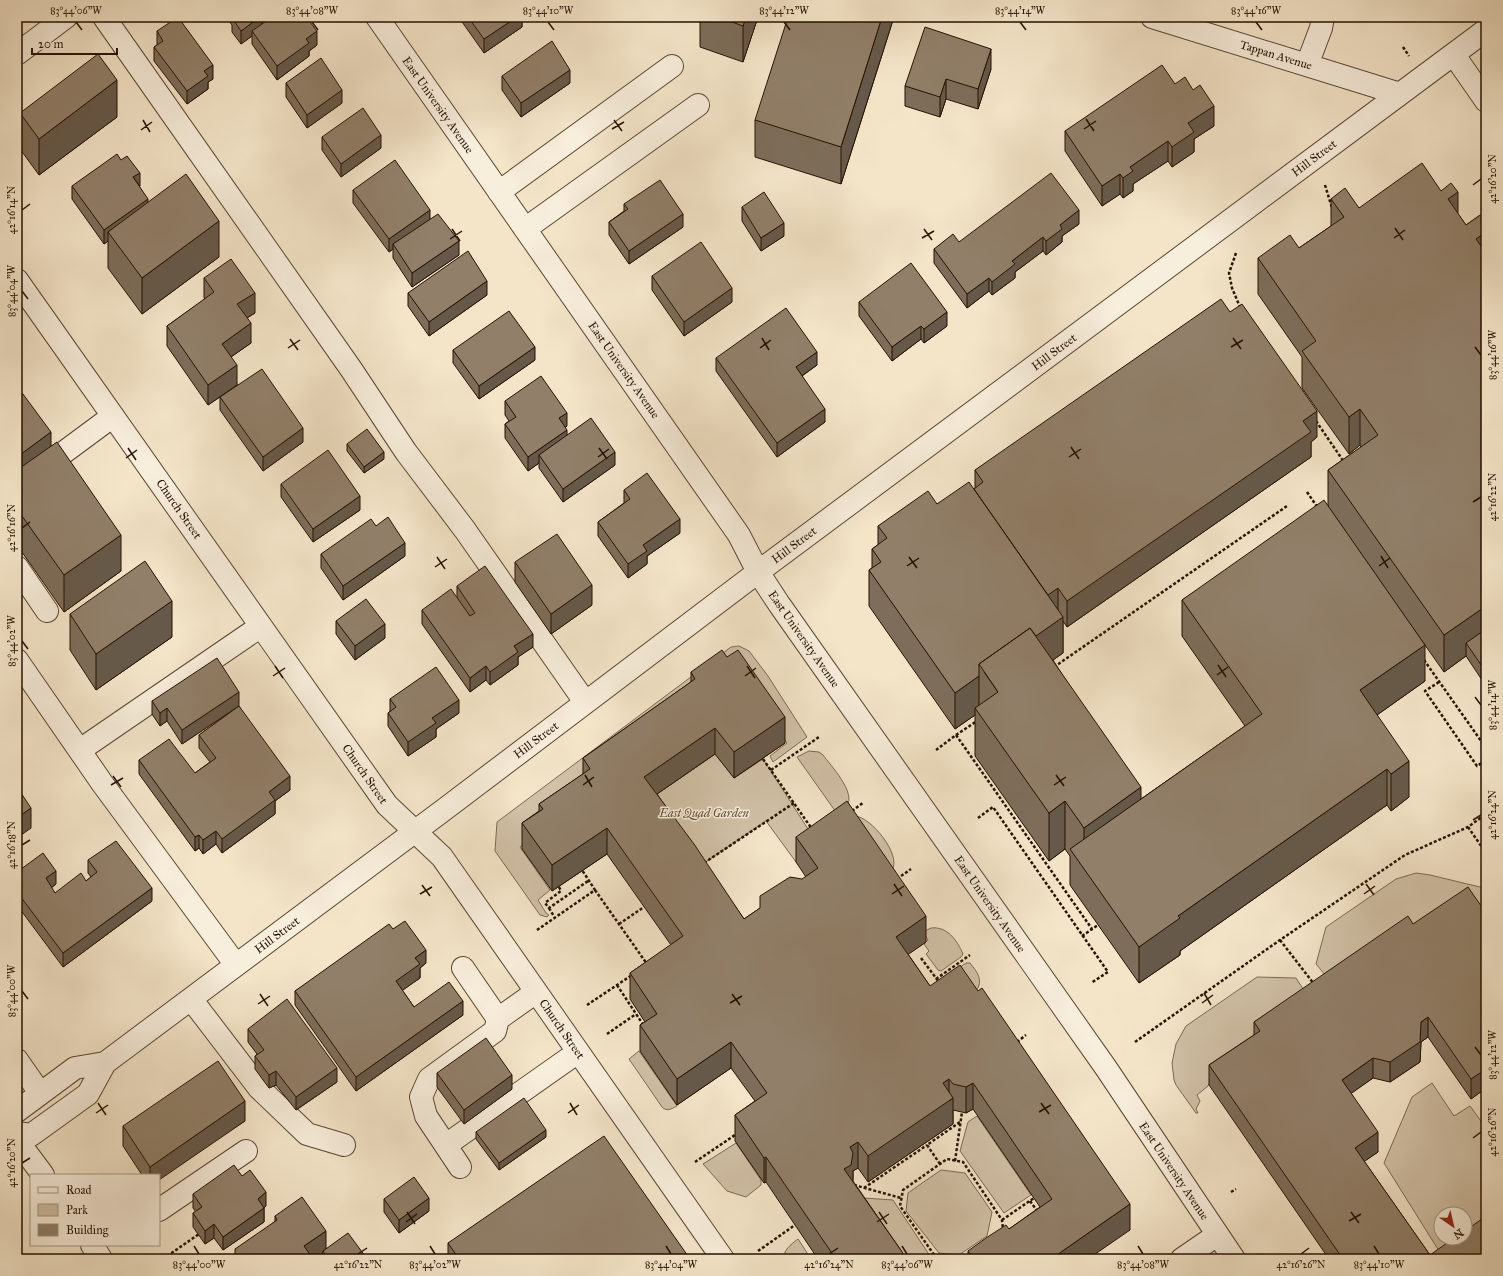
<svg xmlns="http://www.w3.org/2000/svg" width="1503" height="1276" font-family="'IM FELL Great Primer',serif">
	<rect width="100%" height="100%" fill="#f4e5c9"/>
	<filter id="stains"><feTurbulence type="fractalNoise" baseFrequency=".005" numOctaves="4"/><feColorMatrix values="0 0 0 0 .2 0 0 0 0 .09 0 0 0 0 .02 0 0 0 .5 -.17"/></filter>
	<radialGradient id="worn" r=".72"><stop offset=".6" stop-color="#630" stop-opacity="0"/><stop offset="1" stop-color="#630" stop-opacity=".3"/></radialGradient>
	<!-- green -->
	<path fill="#d1c1a7" stroke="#7c6954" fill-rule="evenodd" d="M739 646 749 651 768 676 807 737 773 762 770 756 787 743 739 675 540 833 520 847 550 890 538 900 546 913 549 915 547 917 540 915 495 851 497 822 731 647Z
		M809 751 819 752 823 755C831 766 856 792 847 806 845 809 841 812 838 815L797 757Z
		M715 754 734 778 763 759 819 846 796 862 766 821 694 870 644 803Z
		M855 816C871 817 902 855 892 870Z
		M1416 873 1430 875 1484 888 1486 890V931L1330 981 1316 964 1326 927 1396 879Z
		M931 928C947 926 957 940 963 954L961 957 941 971 938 970 926 954 929 951 924 944 928 940 923 932Z
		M966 963H970C977 972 984 980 976 991L945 978Z
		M1257 977 1296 978 1310 1000 1210 1082 1208 1086 1197 1095 1200 1101 1196 1109 1198 1113H1196L1176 1085 1174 1080 1172 1063 1176 1044 1186 1026Z
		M639 1051 677 1106C671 1109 667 1112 662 1107L629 1059Z
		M1432 1083 1454 1116 1470 1106 1486 1128V1231L1444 1259 1384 1163 1412 1097ZM1441 1214H1465V1238H1441Z
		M977 1116 1031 1195 1004 1213 960 1151 968 1122Z
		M736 1143 761 1180V1185L746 1197 727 1191 703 1164Z
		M941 1170 965 1173 992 1212 987 1236 959 1255 939 1253 906 1211 908 1193Z
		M864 1198 893 1200 932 1259H893L855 1204Z
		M798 1239 811 1259H783C784 1250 790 1245 798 1239Z"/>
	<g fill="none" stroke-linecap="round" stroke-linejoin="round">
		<defs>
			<path id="minor" d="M104 17 351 369 406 452 465 530 585 702
				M377 17 739 535 758 572 779 604 1106 1068 1234 1259
				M1152 17 1400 94
				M17 54 66 17
				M1454 55 1486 101
				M1307 65 1321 28 1323 17
				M499 192 672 66
				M525 229 698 105
				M17 280 387 805 442 857 723 1259
				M17 487 113 416
				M17 567 47 611
				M17 660 102 783 236 965
				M80 750 261 626
				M463 968 498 1019 536 992
				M191 999 259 1088 307 1134 344 1145
				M17 1060 40 1093
				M17 1111 75 1068 105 1063
				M17 1133 31 1135 88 1094 105 1063 445 809 758 572 1486 30
				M17 1140 43 1175
				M446 1145 578 1052
				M460 1167 426 1116 421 1097 429 1079 495 1031 498 1019
				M159 1210 246 1151
				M92 1245 101 1259
				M1182 1259 1217 1235"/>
		</defs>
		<!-- minor casing -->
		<use href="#minor" stroke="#5a4632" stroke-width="24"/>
		<!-- path -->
		<path stroke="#261100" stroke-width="2.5" stroke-dasharray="3 2" stroke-linecap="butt" d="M1403 47 1409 56
			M1325 185 1332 208
			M1236 253 1229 273 1232 288 1240 307
			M1316 421 1344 462
			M1307 492 1318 508
			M1424 660 1486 748
			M1054 667 1287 506
			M1439 682 1425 691 1477 766 1486 760
			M956 735 977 721
			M936 750 956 735 1092 929
			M763 759 812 829
			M771 770 819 737
			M852 811 864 802
			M978 818 993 807 1108 972 1091 983
			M1468 827 1486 853
			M704 863 794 803
			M897 879 911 869
			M559 887 561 891 545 903 549 908 588 881
			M595 890 647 964
			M549 908 555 918
			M619 924 644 907
			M537 930 595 890 582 870
			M1082 936 1098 925
			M1280 940 1314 984
			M921 958 939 982
			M936 979 970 955
			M617 985 644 1026
			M587 1005 632 975
			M607 1034 636 1014
			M1017 1042 1026 1035
			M1135 1042 1280 940 1405 855 1468 827 1486 814
			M955 1161 962 1112
			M695 1162 738 1133
			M940 1164 927 1145 960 1122
			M854 1185 901 1198
			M864 1188 927 1145
			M1231 1192 1236 1189
			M1030 1201 1038 1212
			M1002 1220 1034 1198
			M758 1251 795 1225
			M163 1259 199 1234
			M937 1259 900 1206 903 1190 947 1159 963 1162 1002 1220 1003 1229"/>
		<!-- minor -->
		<use href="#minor" stroke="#f8eedc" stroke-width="22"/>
	</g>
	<!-- wall -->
	<path fill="#7d6d5a" stroke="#261100" d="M226 17H262V24L317 45 309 51V56L277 80 252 44V36L241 44 232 32V25Z
		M460 17H526L522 20V27L484 53 460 19Z
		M700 17H758L743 62 700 47Z
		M893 17V20L841 184 755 157V120Z
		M157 31 213 79 208 82V89L187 104 154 61V47L157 45Z
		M991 69 978 109 946 99 940 117 905 106V86Z
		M502 76 570 83 521 117 502 90Z
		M286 83 342 103 307 128 286 97Z
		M1175 84 1214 126 1194 139V152L1172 167 1168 161 1133 184V191L1123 198 1120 194 1102 206 1065 151V131Z
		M20 113 117 117 39 175 20 149Z
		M322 137 381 148 341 177 322 150Z
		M72 186H139L148 202 219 257 142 314 108 268V241L104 244 72 199Z
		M353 190 430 220 459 255 412 287 393 258V249L389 252 353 203Z
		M1331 199 1359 208 1458 214 1466 225 1486 211V686L1466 656 1444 672 1398 607 1425 681 1377 715 1409 797 1391 811 1387 805 1180 951V955L1139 983 1070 885V856L1065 849 1049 861 975 756V715L955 729 869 606V570L872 568V549L878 545V526L937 504 974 489 975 488V470L1317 437 1311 442V457L1067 627 1063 621V653L1053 660 1141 799 1245 726 1182 636V600L1328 506V470L1361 447 1360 445 1349 454 1302 388V357L1258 294V258L1299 248 1331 226Z
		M624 204 683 227 629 264 609 235V222L624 211Z
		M742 207 784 236 761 251 742 221Z
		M1079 224 1062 236V242L1046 255 1043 251 1015 272V278L992 295 989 291 967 308 934 263V249L959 242Z
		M652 276 732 302 684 336 652 290Z
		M204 278 255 313 247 318 251 343 231 357 237 385 303 442 263 471 220 410V397L208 405 167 346V326L205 299 204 298Z
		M408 293 487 295 429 336 408 306Z
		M859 302 947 326 924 343 921 339 892 361 859 316Z
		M453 350 535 360 479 399 453 363Z
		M716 358 817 365 802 376 825 422 777 457 716 371Z
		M17 386 51 446 121 571 64 612 17 545Z
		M505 401 567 426 565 427 567 435 615 465 563 502 539 468V463L528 471 505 438V424L509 421 505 415Z
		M347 444 384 459 364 473 347 451Z
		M281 484 360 510 313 542 281 497Z
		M624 490 680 533 647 556V564L628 578 598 536V522L624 503Z
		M376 526 405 556 343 600 321 568V554Z
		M515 562 592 605 551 634 515 582Z
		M457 586 533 647 518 657V665L490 685 486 680 470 692 422 624V610L457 597Z
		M70 614 172 637 96 690 70 650Z
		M336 621 385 638 355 660 336 634Z
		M691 672 785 743 734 778 715 754 657 794 744 919 806 877 796 862V837L926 942 908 954 930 986 1130 1230 968 1257V1251L1009 1229 1040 1207 973 1109 966 1113 953 1110V1124L868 1182 858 1168 853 1171V1181L907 1259H818L766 1182 764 1183 735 1141V1115L755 1101 731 1068 677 1105 640 1051V1025L645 1022 630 999V973L671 945 607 854 552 891 522 849V823L539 811V804L583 774V758L691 682Z
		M390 699 459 713 436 729V737L408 756 388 726V713L390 711Z
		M152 701 239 706 290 790 275 801V814L222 853 216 844 203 854 199 848 195 851 139 774V760L195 773 210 762 199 748V735L233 710 182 744 167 721 160 726 152 714Z
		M88 860 152 901 63 967 17 905V872L56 884 51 888 55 893 86 881 91 877 88 873Z
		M1486 913V1088L1471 1099 1428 1037 1421 1042 1420 1062 1390 1082 1373 1078 1351 1093 1378 1152 1364 1161 1430 1255 1486 1259H1329L1209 1085V1065L1254 1035V1022L1413 924Z
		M393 929 426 963 420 968V978L402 990 414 1007 463 1015 356 1091 295 1005V991Z
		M248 1029 337 1082 296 1110 276 1085 269 1088 255 1069V1056L257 1054 248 1042Z
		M437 1073 512 1089 464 1124 437 1087Z
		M245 1121 159 1175H142L123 1146V1126Z
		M476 1132 546 1137 499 1170 476 1139Z
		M242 1176 266 1206 264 1208V1222L223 1250 214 1238 205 1244 193 1227V1213L196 1212 193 1208V1194Z
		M384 1199 429 1211 399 1233 384 1212Z
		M275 1216 326 1249 365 1259H323V1253L314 1259H235L275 1221Z
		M448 1243 690 1259H448Z"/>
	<!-- shaded-wall -->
	<path fill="#66594a" stroke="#261100" d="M260 17H262V29L252 31V36L241 44V31Z
		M517 17H526L522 20V27L484 53V39Z
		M746 17H758L743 62V26Z
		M882 17H893V20L841 184V147Z
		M317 31V45L309 51V56L277 80V66L306 39Z
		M991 49V69L978 109V89Z
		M213 65V79L208 82V89L187 104V91L204 71Z
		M570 70V83L521 117V103Z
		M946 79V99L940 117V97Z
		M117 80V117L39 175V139Z
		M342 90V103L307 128V115Z
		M1214 106V126L1194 139V152L1172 167V147L1188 123Z
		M381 135V148L341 177V164Z
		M1168 141V161L1133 184V191L1123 198V178L1130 167Z
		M140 173V186L133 177Z
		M1120 174V194L1102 206V186Z
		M1458 192V228L1448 199Z
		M148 199V212L108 232V241L104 244V230Z
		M430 210V223L393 244V249L389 252V239Z
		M1079 210V224L1062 236V242L1046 255V241L1060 225Z
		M683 214V227L629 264V251Z
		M219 221V257L142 314V278Z
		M784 223V236L761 251V238Z
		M1486 232V268L1476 239Z
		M1043 237V251L1015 272V278L992 295V282L1012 261Z
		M459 241V255L412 287V273Z
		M989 278V291L967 308V294Z
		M487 281V295L429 336V322Z
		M732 288V302L684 336V322Z
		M255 293V313L237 324V304Z
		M947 312V326L924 343V329Z
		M251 323V343L222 363V344Z
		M921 326V339L892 361V347Z
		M535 347V360L479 399V386Z
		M817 352V365L796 380V367Z
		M237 365V385L208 405V385Z
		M825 409V422L777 457V443Z
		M1360 409V445L1349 454V417Z
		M1317 411V437L1311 442V457L1067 627V601L1303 421Z
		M567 413V426L559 431V418Z
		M303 428V442L263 471V457Z
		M567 430V444L539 455V463L528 471V457Z
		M51 432V452L17 477V457Z
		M384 452V459L364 473V467Z
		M615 452V465L563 502V489Z
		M360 496V510L313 542V529Z
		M680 519V533L647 556V564L628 578V564L643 545Z
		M121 535V571L64 612V575Z
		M405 543V556L343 600V586Z
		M592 585V605L551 634V614Z
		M1058 588V614L1043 598Z
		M172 601V637L96 690V654Z
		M1486 606V642L1466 643V656L1444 672V635Z
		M1063 617V653L998 698V692L984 672Z
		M385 624V638L355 660V646Z
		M533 634V647L518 657V665L490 685V672L514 646Z
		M1425 645V681L1360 727V690Z
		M486 666V680L470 692V678Z
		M979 676V712L975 708V715L955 729V693Z
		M239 692V706L182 744V730Z
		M459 700V713L436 729V737L408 756V742L432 718Z
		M167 708V721L160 726V713Z
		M785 717V743L734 778V752Z
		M715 728V754L644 803V777Z
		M1409 761V797L1391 811V774Z
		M1387 769V805L1180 951V955L1139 983V947L1178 916Z
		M290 776V790L275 801V814L222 853V839L269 792Z
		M1141 787V835L1084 868V828Z
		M1065 801V849L1049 861V813Z
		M31 808V828L17 838V818Z
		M607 828V854L552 891V865Z
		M216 831V844L203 854V840Z
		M199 835V848L195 851V837Z
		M56 871V884L46 892V878Z
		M152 888V901L63 967V953Z
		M926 916V942L896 963V937Z
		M426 950V963L420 968V978L396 995V981L415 958Z
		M463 1001V1015L356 1091V1077Z
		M1428 1017V1037L1421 1042 1420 1062 1390 1082V1062L1421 1022Z
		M731 1042V1068L677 1105V1079Z
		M1373 1058V1078L1342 1100V1080Z
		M337 1068V1082L296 1110V1097Z
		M1486 1069V1088L1471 1099V1079Z
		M276 1071V1085L269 1088V1075Z
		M512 1075V1089L464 1124V1110Z
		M949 1079V1101L953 1098V1124L868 1182V1156L943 1083Z
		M973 1083V1109L966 1113V1087Z
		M245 1101V1121L159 1180V1175H150V1167Z
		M546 1130V1137L499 1170V1163Z
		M1378 1132V1152L1355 1168V1148Z
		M858 1142V1168L853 1171V1179L851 1190 844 1169 850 1147Z
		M766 1157V1182L764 1183V1158Z
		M266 1192V1206L258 1212V1199Z
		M429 1198V1211L399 1233V1220Z
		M1130 1204V1230L1088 1259H1051Z
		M264 1208V1222L223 1250V1237Z
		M214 1224V1238L205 1244V1231Z
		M326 1231V1251H323V1253L314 1259H304V1246Z
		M365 1256V1259H360Z"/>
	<!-- building -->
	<path fill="#917f69" stroke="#261100" d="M178 17 213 65 204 71 208 76 187 91 154 47 163 41 157 31Z
		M233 17H260L241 31 232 18Z
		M272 17H306L317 31 306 39 309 43 277 66 252 31Z
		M468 17H517L484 39Z
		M718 17H746L743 26Z
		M788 17H882L841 147 755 120Z
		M925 27 991 49 978 89 946 79 940 97 905 86Z
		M552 41 570 70 521 103 502 76Z
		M98 54 117 80 39 139 20 113Z
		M321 58 342 90 307 115 286 83Z
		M1162 65 1175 84 1185 77 1193 90 1200 85 1214 106 1188 123 1194 132 1172 147 1168 141 1130 167 1133 171 1123 178 1120 174 1102 186 1065 131Z
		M363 108 381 135 341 164 322 137Z
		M117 154 121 160 127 156 140 173 133 177 148 199 104 230 72 186Z
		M395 160 430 210 389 239 353 190Z
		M1422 163 1441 191 1451 183 1458 192 1448 199 1466 225 1486 211V232L1476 239 1486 253V606L1444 635 1328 470 1378 435 1360 409 1349 417 1302 351 1316 341 1258 258 1290 235 1299 248 1344 217 1331 199 1345 188 1359 208Z
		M1051 173 1079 210 1060 225 1062 229 1046 241 1043 237 1012 261 1015 264 992 282 989 278 967 294 934 249 953 234 959 242Z
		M186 174 219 221 142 278 108 232Z
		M660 180 683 214 629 251 609 222 628 209 624 204Z
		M764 192 784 223 761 238 742 207Z
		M438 214 459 241 412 273 393 244Z
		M701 242 732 288 684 322 652 276Z
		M468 251 487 281 429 322 408 293Z
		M231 259 255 293 237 304 251 323 222 344 237 365 208 385 167 326 214 292 204 278Z
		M911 263 947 312 924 329 921 326 892 347 859 302Z
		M1221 299 1230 312 1242 304 1317 411 1303 421 1311 432 1067 601 1058 588 1048 595 974 489 983 482 975 470Z
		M786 308 817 352 796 367 825 409 777 443 716 358Z
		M509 311 535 347 479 386 453 350Z
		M262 369 303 428 263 457 220 397Z
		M541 376 567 413 559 418 567 430 528 457 505 424 516 417 505 401Z
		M17 386 51 432 17 457Z
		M591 418 615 452 563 489 539 455Z
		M367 429 384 452 364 467 347 444Z
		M57 442 121 535 64 575 17 509V470Z
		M328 450 360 496 313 529 281 484Z
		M647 473 680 519 643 545 647 551 628 564 598 522 630 499 624 490Z
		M969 482 1063 617 1036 636 1030 628 979 664V676L955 693 869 570 881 562 872 549 887 538 878 526 928 491 937 504Z
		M1324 500 1425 645 1360 690 1409 761 1391 774 1387 769 1178 916 1180 918 1139 947 1070 849 1262 714 1182 600Z
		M388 517 405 543 343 586 321 554 371 519 376 526Z
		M557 534 592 585 551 614 515 562Z
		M145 561 172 601 96 654 70 614Z
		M485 566 533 634 514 646 518 652 490 672 486 666 470 678 422 610 451 589 470 616 475 613 457 586Z
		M366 599 385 624 355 646 336 621Z
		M1030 628 1141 787 1084 828 1065 801 1049 813 975 708 998 692 979 664Z
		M1486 629V672L1466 643Z
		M722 650 727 657 738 650 785 717 734 752 715 728 644 777 694 844 744 919 760 908V896L790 877 802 879 818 868 796 837 847 801 926 916 896 937 930 986 960 965 978 991 982 988 1130 1204 1051 1259H966L971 1255 968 1251 986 1238 1006 1225 1009 1229 1052 1199 973 1083 966 1087 953 1084 949 1079 943 1083 953 1098 868 1156 858 1142 850 1147 853 1153 851 1165 844 1169 907 1259H836L766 1157 764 1158 735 1115 767 1093 731 1042 677 1079 640 1025 657 1014 630 973 683 936 607 828 552 865 522 823 543 809 539 804 590 769 583 758 695 679 691 672Z
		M217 658 239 692 182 730 167 708 160 713 152 701Z
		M436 667 459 700 432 718 436 723 408 742 388 713 396 707 390 699Z
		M239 706 290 776 269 792 275 800 222 839 216 831 203 840 199 835 195 837 139 760 169 739 195 773 216 758 199 735Z
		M17 787 31 808 17 818Z
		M116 841 152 888 63 953 17 892V872L43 853 56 871 46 878 55 893 81 873 86 881 97 872 88 860Z
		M1468 887 1486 913V1069L1471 1079 1428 1017 1421 1022 1420 1042 1390 1062 1373 1058 1342 1080 1378 1132 1355 1148 1430 1255 1454 1238H1465V1231L1486 1216V1259H1343L1209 1065 1260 1031 1254 1022 1408 916 1413 924Z
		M405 921 426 950 415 958 420 964 396 981 414 1007 449 982 463 1001 356 1077 295 991 389 924 393 929Z
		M287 999 337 1068 296 1097 276 1071 269 1075 255 1056 264 1050 248 1029Z
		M486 1038 512 1075 464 1110 437 1073Z
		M218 1061 245 1101 150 1167 123 1126Z
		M524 1098 546 1130 499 1163 476 1132Z
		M604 1136 690 1259H459L448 1243Z
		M234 1165 242 1176 250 1170 266 1192 258 1199 264 1208 223 1237 214 1224 205 1231 193 1213 202 1207 193 1194Z
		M414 1177 429 1198 399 1220 384 1199Z
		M302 1197 326 1231 304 1246 313 1259H235V1249L277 1220 275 1216Z
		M348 1233 365 1256 360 1259H328L323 1251Z"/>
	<!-- ticks -->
	<path fill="none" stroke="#261100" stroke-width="1.5" d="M76 22 82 30M312 22 318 30M548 22 554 30M784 22 790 30M1020 22 1026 30M1256 22 1262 30M1086 119 1094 131M143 120 150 132M614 120 622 131M612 129 624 122M1084 129 1096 121M141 130 152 122M1473 185 1481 179M22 210 30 204M1395 228 1403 240M452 229 460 241M924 229 932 240M922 238 934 231M1394 238 1405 230M450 239 462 231M22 291 28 299M762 338 769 350M1233 338 1241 349M290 339 298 350M1231 347 1243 340M1475 347 1481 355M288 348 300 340M760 348 771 340M1071 447 1079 459M128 448 136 460M599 448 607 459M598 457 609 449M1069 457 1081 449M126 458 137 450M1473 502 1481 497M22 528 30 522M1381 556 1388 568M437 557 445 569M909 557 917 568M907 566 919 558M1379 566 1390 558M435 567 447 559M22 641 28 649M1218 665 1226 677M275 666 283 678M747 666 755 678M1217 675 1228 667M273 676 285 668M745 676 756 668M1475 697 1481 705M585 775 592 787M1056 775 1064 786M113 776 121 787M111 785 123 778M583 785 594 777M1054 785 1066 777M1473 820 1481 815M22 845 30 840M894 884 902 896M1366 884 1374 895M422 885 430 896M420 894 432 887M892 894 904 886M1364 894 1375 886M22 991 28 999M1204 993 1211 1005M260 994 268 1006M732 994 740 1005M730 1003 742 996M1202 1003 1213 995M258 1004 270 996M1475 1047 1481 1055M98 1103 106 1115M570 1103 577 1115M1041 1103 1049 1114M1039 1112 1051 1105M96 1113 108 1105M568 1113 579 1105M1473 1138 1481 1132M22 1163 30 1158M407 1212 415 1224M879 1212 887 1224M1351 1212 1359 1223M1349 1221 1361 1214M406 1222 417 1214M877 1222 889 1214M194 1246 199 1254M430 1246 435 1254M666 1246 671 1254M902 1246 907 1254M1138 1246 1143 1254M1374 1246 1379 1254M358 1254 367 1248M829 1254 838 1248M1301 1254 1309 1248"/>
	<g text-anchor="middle" stroke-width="3" stroke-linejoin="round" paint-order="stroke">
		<!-- street labels -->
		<g font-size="12" fill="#261100" stroke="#f8eedc">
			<text transform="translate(1276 55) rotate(17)" y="4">Tappan Avenue</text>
			<text transform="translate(438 105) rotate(55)" y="4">East University Avenue</text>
			<text transform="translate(1314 158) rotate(-37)" y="4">Hill Street</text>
			<text transform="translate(1054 352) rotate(-37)" y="4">Hill Street</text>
			<text transform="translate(624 370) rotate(55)" y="4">East University Avenue</text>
			<text transform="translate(179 509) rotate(55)" y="4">Church Street</text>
			<text transform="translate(794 545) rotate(-37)" y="4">Hill Street</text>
			<text transform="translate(804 639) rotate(55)" y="4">East University Avenue</text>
			<text transform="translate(536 740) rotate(-37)" y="4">Hill Street</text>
			<text transform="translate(365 774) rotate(55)" y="4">Church Street</text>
			<text transform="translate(990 904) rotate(55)" y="4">East University Avenue</text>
			<text transform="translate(277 935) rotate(-37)" y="4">Hill Street</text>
			<text transform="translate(562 1029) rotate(55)" y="4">Church Street</text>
			<text transform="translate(1174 1171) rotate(56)" y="4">East University Avenue</text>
		</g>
		<!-- park labels -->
		<g font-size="12" font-style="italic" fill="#624f3a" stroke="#f8eedc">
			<text x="704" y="817">East Quad Garden</text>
		</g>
	</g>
	<!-- margin -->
	<rect width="1503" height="1276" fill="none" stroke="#f4e5c9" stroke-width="44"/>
	<!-- legend -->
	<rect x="30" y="1174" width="130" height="72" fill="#f8eedc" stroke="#a49684"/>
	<rect x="38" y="1187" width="20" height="6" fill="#f8eedc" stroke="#a49684"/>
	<text x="66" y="1194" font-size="12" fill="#261100">Road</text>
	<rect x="38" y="1204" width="20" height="12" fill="#d1c1a7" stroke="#a49684"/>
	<text x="66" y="1214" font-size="12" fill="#261100">Park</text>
	<rect x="38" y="1224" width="20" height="12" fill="#917f69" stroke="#a49684"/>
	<text x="66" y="1234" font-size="12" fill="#261100">Building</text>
	<!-- north arrow -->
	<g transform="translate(1453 1226) rotate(146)"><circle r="19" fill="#f8eedc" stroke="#a49684"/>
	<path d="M0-3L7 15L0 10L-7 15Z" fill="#8f2418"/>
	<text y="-6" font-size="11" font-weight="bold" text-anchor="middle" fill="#261100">N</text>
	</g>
	<!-- scale -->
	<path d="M32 48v6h85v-6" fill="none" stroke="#261100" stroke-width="2"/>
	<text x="38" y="48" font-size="12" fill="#261100" stroke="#f8eedc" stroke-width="3" paint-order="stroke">20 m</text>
	<rect x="22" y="22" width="1459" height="1232" fill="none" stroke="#261100" stroke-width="1.5"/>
	<g font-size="10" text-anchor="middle" fill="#261100">
		<text x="76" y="14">83°44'06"W</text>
		<text x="312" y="14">83°44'08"W</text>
		<text x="548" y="14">83°44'10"W</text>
		<text x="784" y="14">83°44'12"W</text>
		<text x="1020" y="14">83°44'14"W</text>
		<text x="1256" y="14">83°44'16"W</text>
		<text transform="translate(1492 179) rotate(-90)" y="4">42°16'20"N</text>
		<text transform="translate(11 210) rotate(-90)" y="4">42°16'14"N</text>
		<text transform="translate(11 291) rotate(-90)" y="4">83°44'04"W</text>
		<text transform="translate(1492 355) rotate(-90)" y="4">83°44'16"W</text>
		<text transform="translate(1492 497) rotate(-90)" y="4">42°16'22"N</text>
		<text transform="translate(11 528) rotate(-90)" y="4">42°16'16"N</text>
		<text transform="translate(11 641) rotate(-90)" y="4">83°44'02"W</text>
		<text transform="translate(1492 705) rotate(-90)" y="4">83°44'14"W</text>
		<text transform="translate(1492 815) rotate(-90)" y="4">42°16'24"N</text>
		<text transform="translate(11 845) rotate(-90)" y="4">42°16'18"N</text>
		<text transform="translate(11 991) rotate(-90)" y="4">83°44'00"W</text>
		<text transform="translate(1492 1055) rotate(-90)" y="4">83°44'12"W</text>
		<text transform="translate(1492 1132) rotate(-90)" y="4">42°16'26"N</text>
		<text transform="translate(11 1163) rotate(-90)" y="4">42°16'20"N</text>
		<text x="199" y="1268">83°44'00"W</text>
		<text x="358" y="1268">42°16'22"N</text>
		<text x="435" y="1268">83°44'02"W</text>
		<text x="671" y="1268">83°44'04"W</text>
		<text x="829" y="1268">42°16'24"N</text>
		<text x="907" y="1268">83°44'06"W</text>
		<text x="1143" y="1268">83°44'08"W</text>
		<text x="1301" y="1268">42°16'26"N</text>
		<text x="1379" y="1268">83°44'10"W</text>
	</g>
	<rect width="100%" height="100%" filter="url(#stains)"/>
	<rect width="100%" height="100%" fill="url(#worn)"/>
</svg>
